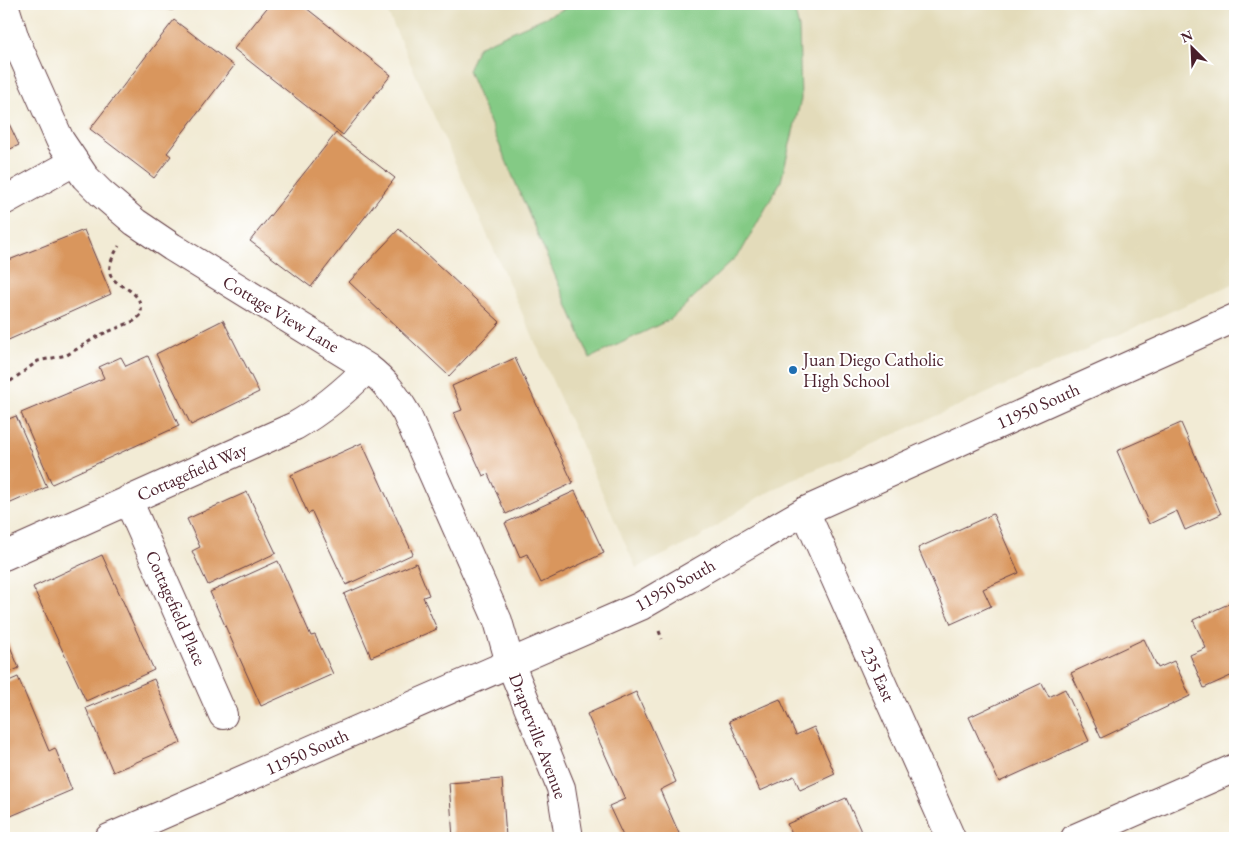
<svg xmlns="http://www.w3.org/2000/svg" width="1239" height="842" font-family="'EB Garamond',serif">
	<rect width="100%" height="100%" fill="#fff"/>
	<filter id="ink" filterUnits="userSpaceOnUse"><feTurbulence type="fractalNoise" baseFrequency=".02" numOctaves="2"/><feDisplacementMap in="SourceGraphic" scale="10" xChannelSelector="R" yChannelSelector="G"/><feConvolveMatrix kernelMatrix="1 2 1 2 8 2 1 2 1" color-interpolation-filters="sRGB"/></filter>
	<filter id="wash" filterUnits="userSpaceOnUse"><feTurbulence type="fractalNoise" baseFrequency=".0096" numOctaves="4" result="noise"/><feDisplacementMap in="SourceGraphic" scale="20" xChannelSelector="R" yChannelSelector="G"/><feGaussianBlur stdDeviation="1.12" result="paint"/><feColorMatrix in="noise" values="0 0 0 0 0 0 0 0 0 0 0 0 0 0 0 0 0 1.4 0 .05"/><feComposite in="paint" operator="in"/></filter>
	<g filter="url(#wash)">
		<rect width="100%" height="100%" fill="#f2ebd5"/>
		<!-- built -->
		<path fill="#e3dbba" d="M384 4H1235V283L796 478 759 497 699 538 636 568Z"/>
		<!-- green -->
		<path fill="#84ca85" stroke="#677458" d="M575 4H793L799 28 801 99 781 181 741 252 671 319 590 358 468 71 478 47Z"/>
		<g id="blocks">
			<!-- building -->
			<path fill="#d9965d" d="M119 4H174L173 10Z
				M270 4H301L391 75 343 135 234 49Z
				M174 20 234 66 167 153 171 156 154 178 90 129Z
				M4 113 19 145 4 152Z
				M336 133 395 178 311 287 250 241Z
				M399 229 500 322 449 376 349 282Z
				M84 230 111 294 4 342V262Z
				M223 320 259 392 191 425 156 354Z
				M148 356 179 426 52 484 21 413 104 378 99 367 121 357 126 366Z
				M515 358 573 483 506 514 488 474 483 476 454 413 462 410 452 386Z
				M16 416 47 487 4 506V421Z
				M1181 423 1221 514 1185 530 1177 511 1149 524 1117 451Z
				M362 443 413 554 346 585 312 512 308 514 291 475Z
				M575 491 604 553 541 583 527 554 520 557 505 523Z
				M247 492 276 553 208 585 192 551 200 547 187 519Z
				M993 514 1019 573 983 589 991 606 951 624 918 548Z
				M102 555 154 670 86 701 33 587Z
				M278 561 311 636 315 635 333 674 261 706 210 592Z
				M416 563 429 595 423 597 437 629 371 657 344 594Z
				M1235 601V674L1204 688 1190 655 1206 648 1193 620Z
				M4 632 19 668 4 675Z
				M1144 639 1158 668 1174 661 1190 696 1101 738 1071 673Z
				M18 677 49 751 55 748 72 790 4 819V683Z
				M154 679 181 743 113 772 86 708Z
				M1042 683 1049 697 1065 689 1089 741 999 782 969 717Z
				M636 692 676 782 660 790 681 838H624L609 806 625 799 587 714Z
				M780 699 796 735 814 727 835 774 800 790 794 776 760 791 729 721Z
				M502 779 506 838H453L449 783Z
				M846 798 864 838H794L787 824Z"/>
		</g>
	</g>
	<g filter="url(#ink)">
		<use href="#blocks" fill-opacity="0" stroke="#633e44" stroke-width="1"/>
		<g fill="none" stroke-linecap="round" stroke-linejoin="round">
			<defs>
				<path id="minor" d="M4 4 15 39 60 140 85 177 101 193 135 222 172 247 368 368C385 381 395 395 406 413L498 621 510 663 561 788 569 838
					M4 201 74 162
					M128 500 223 715
					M805 511 951 838
					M4 556 295 426C323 410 345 391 368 368
					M1075 838 1235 768"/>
				<path id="tertiary" d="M109 838 641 606 805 511 1235 318"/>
			</defs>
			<!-- minor casing -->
			<use href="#minor" stroke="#633e44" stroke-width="30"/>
			<!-- tertiary casing -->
			<use href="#tertiary" stroke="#633e44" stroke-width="30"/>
			<!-- path -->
			<path stroke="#633e44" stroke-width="3" stroke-dasharray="4 4" stroke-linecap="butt" d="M4 386 38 361 67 355 100 335 134 321 141 315C141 311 142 306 140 303 131 279 92 289 119 246
				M659 631 662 639"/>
			<!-- minor -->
			<use href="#minor" stroke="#fff" stroke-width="28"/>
			<!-- tertiary -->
			<use href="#tertiary" stroke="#fff" stroke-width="28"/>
		</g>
	</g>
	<!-- markers -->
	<circle fill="#1f6fb2" stroke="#fff" stroke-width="2" cx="793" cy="370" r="5"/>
	<g text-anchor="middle" stroke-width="4" stroke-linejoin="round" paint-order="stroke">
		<!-- street labels -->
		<g font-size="18" fill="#4a1f2b" stroke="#fff">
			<text transform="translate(281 314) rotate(31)" y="6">Cottage View Lane</text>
			<text transform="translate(1038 406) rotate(-24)" y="6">11950 South</text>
			<text transform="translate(192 472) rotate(-24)" y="6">Cottagefield Way</text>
			<text transform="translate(675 585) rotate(-29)" y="6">11950 South</text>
			<text transform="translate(176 608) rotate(66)" y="6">Cottagefield Place</text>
			<text transform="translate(878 674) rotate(66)" y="6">235 East</text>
			<text transform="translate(538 736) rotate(69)" y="6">Draperville Avenue</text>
			<text transform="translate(307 752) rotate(-24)" y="6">11950 South</text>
		</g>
		<!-- poi labels -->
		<g font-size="18" fill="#4a1f2b" stroke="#fff" text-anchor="start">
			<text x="803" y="366">Juan Diego Catholic<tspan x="803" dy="21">High School</tspan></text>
		</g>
	</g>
	<!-- margin -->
	<rect width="1239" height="842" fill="none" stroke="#fff" stroke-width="20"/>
	<!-- north arrow -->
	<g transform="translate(1192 48) rotate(336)" stroke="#ffffff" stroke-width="4" paint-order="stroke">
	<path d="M0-4L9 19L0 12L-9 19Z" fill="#4a1f2b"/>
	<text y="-8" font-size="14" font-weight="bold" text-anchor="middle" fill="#4a1f2b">N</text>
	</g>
</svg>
